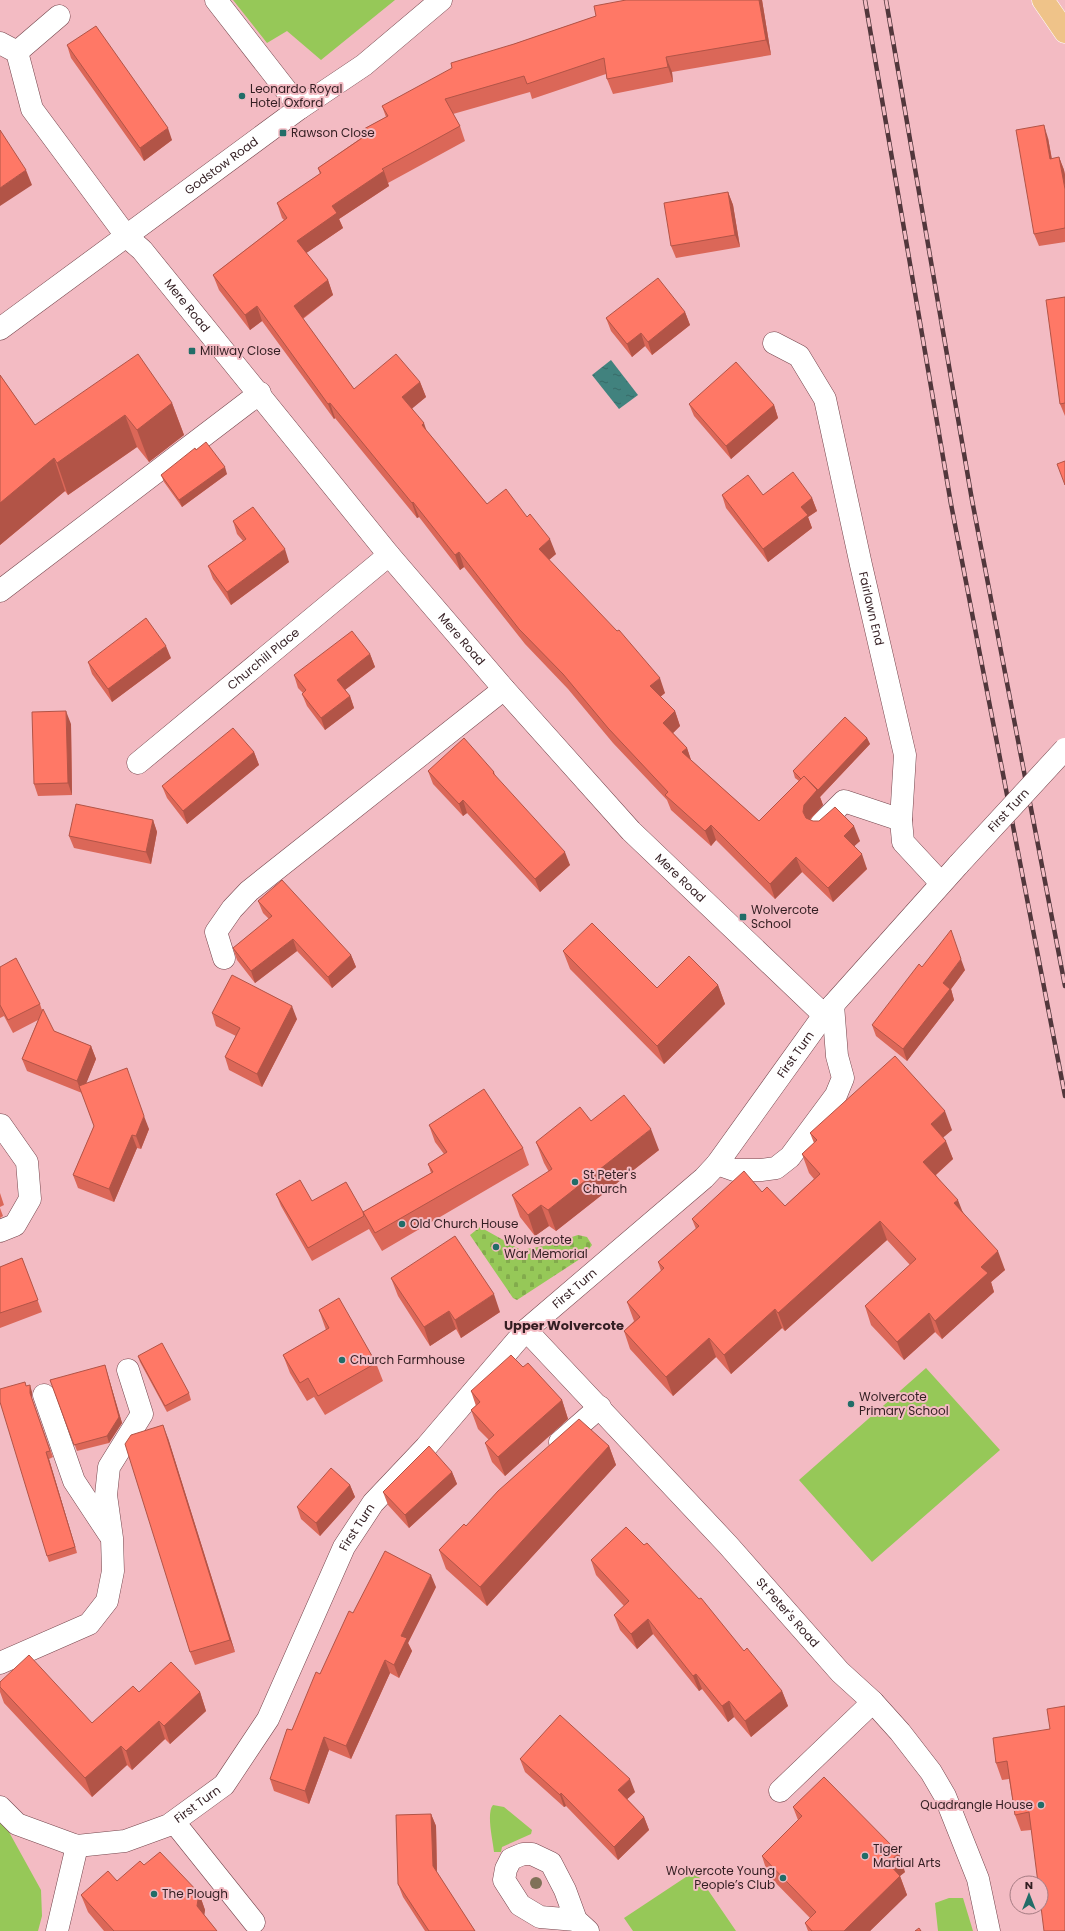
<svg xmlns="http://www.w3.org/2000/svg" width="1065" height="1931" font-family="Poppins,sans-serif">
	<defs>
		<pattern id="cemetery-stones" width="16" height="16" patternUnits="userSpaceOnUse"><rect width="16" height="16" fill="#96c858"/><path d="M2 7V4a2 2 0 0 1 4 0v3zM10 15v-3a2 2 0 0 1 4 0v3z" fill="#82ab4c"/></pattern>
		<pattern id="water-ripples" width="26" height="14" patternUnits="userSpaceOnUse"><rect width="26" height="14" fill="#41827e"/><path d="M2 4q2-2 4 0t4 0M15 11q2-2 4 0t4 0" fill="none" stroke="#376a67"/></pattern>
	</defs>
	<rect width="100%" height="100%" fill="#f3bbc3"/>
	<!-- green -->
	<path fill="#96c858" d="M233 0H395L321 60 287 31 267 43Z
		M926 1368 1000 1450 872 1562 799 1480Z
		M493 1805 504 1807 532 1830 531 1834 502 1847 501 1852H494C493 1841 486 1813 493 1805Z
		M0 1821 9 1832 41 1890 42 1916 38 1931H0Z
		M695 1871 736 1931H633L624 1918Z
		M949 1898H963L973 1931H938L935 1903Z"/>
	<!-- cemetery -->
	<path fill="url(#cemetery-stones)" d="M480 1227 521 1250 544 1246 578 1235 587 1237 592 1245 583 1257 517 1300 513 1298 470 1235Z"/>
	<!-- water -->
	<path fill="url(#water-ripples)" d="M611 360 638 395 619 409 592 375Z"/>
	<g fill="none" stroke-linecap="round" stroke-linejoin="round">
		<defs>
			<g id="minor">
				<path d="M216 0 300 108"/>
				<path id="s1" d="M0 43 17 52 32 109 127 237 142 250 389 555 504 689 631 831 824 1015"/>
				<path d="M17 52 59 16"/>
				<path id="s2" d="M0 329 300 108 364 65 441 0"/>
				<path id="s3" d="M774 343 799 356 825 399 861 565 905 755 901 820 903 842 941 883"/>
				<path d="M0 591 260 393"/>
				<path id="s4" d="M138 763 389 555"/>
				<path d="M821 824 844 801 901 820"/>
				<path d="M224 958 216 932 232 909 249 891 504 689"/>
				<path d="M717 1164 734 1170H761L776 1168 790 1157 836 1095 843 1078 837 1056 833 1005"/>
				<path d="M0 1231 15 1225 30 1199 27 1162 1 1125"/>
				<path id="s5" d="M526 1330 728 1545 840 1672 873 1702 900 1732 931 1772 945 1796 978 1879 989 1931"/>
				<path d="M44 1395 74 1481 109 1534"/>
				<path d="M560 1442 600 1407"/>
				<path d="M0 1663 89 1624 107 1601 113 1571 112 1538 106 1495 109 1467 142 1414 128 1370"/>
				<path d="M780 1791 873 1702"/>
				<path id="s6" d="M0 1807 17 1824 77 1846 125 1841 169 1825 224 1785 268 1719 344 1547 373 1503 426 1447 526 1330 704 1178 717 1164 824 1015 959 864"/>
				<path d="M174 1822 254 1922"/>
				<path d="M576 1920 540 1917 520 1905 504 1880 506 1869 511 1859 523 1854H532L551 1863 565 1890 576 1920 588 1931"/>
				<path d="M57 1931 77 1846"/>
			</g>
			<path id="major" d="M1043 0 1065 32"/>
		</defs>
		<!-- minor casing -->
		<use href="#minor" stroke="#75464d" stroke-width="23"/>
		<!-- major casing -->
		<use href="#major" stroke="#fff" stroke-width="23"/>
		<!-- minor -->
		<use href="#minor" stroke="#fff" stroke-width="22"/>
		<!-- major -->
		<use href="#major" stroke="#efc389" stroke-width="22"/>
		<defs>
			<path id="rail" d="M865 0 951 504 1065 1096
				M886 0 972 500 1065 986"/>
		</defs>
		<!-- rail casing -->
		<use href="#rail" stroke="#52373c" stroke-width="4.5"/>
		<!-- rail -->
		<use href="#rail" stroke="#f3bbc3" stroke-width="3" stroke-dasharray="9" stroke-linecap="butt"/>
		<defs>
			<g id="minor-bridge">
				<path id="s7" d="M959 864 1065 749"/>
			</g>
		</defs>
		<!-- minor-bridge casing -->
		<use href="#minor-bridge" stroke="#75464d" stroke-width="23" stroke-linecap="butt"/>
		<!-- minor-bridge -->
		<use href="#minor-bridge" stroke="#fff" stroke-width="22"/>
	</g>
	<!-- trees -->
	<circle fill="#807158" cx="536" cy="1883" r="6"/>
	<!-- wall -->
	<path fill="#db6758" d="M626 0H762L771 55 672 72 673 82 613 94 607 79 606 74 532 99 530 92 453 114 460 126 465 141 388 183 389 186 339 219 343 228 306 253 328 280 333 295 303 319 354 389 420 382 426 397 412 408 426 430 487 504 556 554 549 560 665 693 660 697 675 711 680 726 673 733 687 748 691 760 759 821 799 781 795 778 793 771 867 738 870 744 820 797 823 805 810 820 860 841 854 846 867 869 833 902 802 872 775 899 716 840 711 846 671 810 667 800 613 743 568 689 525 644 464 567 460 570 419 517 417 518 335 418 334 419 262 321 250 330 219 290 213 275 284 220 282 218 277 203 320 174 318 168 364 136 362 130 386 117 382 106 514 44 596 16Z
		M67 45 172 140 144 161 71 58Z
		M1048 138 1052 159 1059 157 1064 170 1065 175V242L1039 246 1034 234Z
		M728 192 733 205 740 247 676 258 671 246Z
		M1065 297V416L1060 404Z
		M685 312 690 325 652 355 645 346 632 357 611 331 606 318Z
		M0 375 35 425 172 403 184 435 149 462 137 447 68 495 65 491 0 545Z
		M689 404 774 405 778 418 731 459 694 416Z
		M196 450 227 474 182 507 164 482 161 475Z
		M722 495H763L812 498 817 511 808 517 812 528 768 562 726 508Z
		M233 521 289 562 231 605 213 579 208 566 243 541 237 534Z
		M370 654 375 667 345 690 350 696 354 708 325 730 307 706 302 694 303 693 298 688 294 675Z
		M171 658 112 702 92 674 88 662Z
		M71 724 72 795 38 796 34 784Z
		M254 752 259 765 187 824 167 798 162 786Z
		M428 771 494 772 496 777 570 865 540 892 467 813 463 816 433 784Z
		M153 820 157 832 151 864 74 848 69 836Z
		M258 901 351 955 356 967 332 988 297 951 255 983 237 960 233 948 269 919 263 913Z
		M563 951 657 988 718 985 725 1004 664 1064 570 969Z
		M0 967 40 1004 42 1010 54 1031 91 1046 96 1059 86 1083 149 1129 141 1149 137 1148 114 1202 78 1188 73 1175 94 1126 82 1093 27 1071 22 1059 38 1020 13 1033 4 1016 0 1018Z
		M922 967 965 970 951 989 954 1000 907 1061 876 1036 872 1025Z
		M212 1013 297 1019 262 1087 229 1070 225 1057 236 1036 216 1026Z
		M591 1121 659 1150 556 1231 549 1226 535 1236 520 1217 512 1195 549 1172 544 1163 536 1142Z
		M429 1125 523 1148 529 1165 382 1251 369 1229 312 1261 281 1206 276 1194 363 1212 431 1173 428 1164 444 1154 435 1142Z
		M952 1130 943 1137 953 1159 936 1175 1005 1270 991 1282 994 1292 942 1339 935 1332 904 1360 871 1325 865 1306 910 1265 887 1240 785 1331 782 1328 731 1374 716 1357 673 1396 630 1349 624 1331 634 1321 627 1302 661 1271 658 1262 696 1229 692 1219 762 1192 785 1206 814 1179 809 1173 802 1154 814 1143 810 1133Z
		M0 1193 4 1205 0 1207Z
		M0 1208 3 1216 0 1218Z
		M22 1258 42 1312 0 1328V1267Z
		M391 1278 500 1312 461 1338 456 1329 430 1346 398 1296Z
		M319 1310 376 1363 383 1381 325 1415 314 1397 307 1401 290 1373 283 1355 326 1330Z
		M138 1356 189 1393 191 1400 167 1412 140 1362Z
		M523 1367 562 1400 568 1419 505 1476 492 1462 485 1443 489 1440 478 1429 471 1410 476 1406 471 1391Z
		M107 1372 122 1423 109 1443 77 1451 50 1380Z
		M26 1386 32 1392V1399L53 1457 49 1459 77 1553 49 1562 47 1556Z
		M168 1438 235 1652 195 1665 190 1652Z
		M609 1446 616 1465 487 1606 446 1569 439 1550 466 1526Z
		M452 1472 457 1484 409 1528 388 1505 383 1492Z
		M350 1485 355 1497 320 1536 301 1519 297 1507Z
		M591 1560 744 1651 782 1691 788 1706 751 1737 734 1717 728 1722 702 1689 699 1691 653 1634 637 1649 620 1630 614 1615 624 1606 596 1575Z
		M436 1587 408 1643 412 1651 399 1678 390 1673 351 1759 329 1750 309 1804 274 1791 270 1779 292 1730 320 1674 353 1613Z
		M0 1682 92 1723 139 1692H200L206 1711 170 1744 165 1739 132 1770 127 1765 92 1797 4 1703 0 1692Z
		M1065 1706 1031 1830 1021 1831 1015 1815 1009 1779 1002 1780 996 1763 1050 1729Z
		M520 1759 635 1792 627 1799 644 1817 649 1830 618 1860 566 1806 564 1807 525 1772Z
		M793 1807 905 1872 900 1876 907 1895 870 1931H808L805 1923 810 1918 768 1875 762 1856 798 1820Z
		M431 1814 436 1826 437 1873 475 1931H425L403 1897 398 1884Z
		M144 1865 199 1893 205 1910 204 1915 217 1931H104L88 1912 81 1895 117 1881Z"/>
	<!-- shaded-wall -->
	<path fill="#b25447" d="M759 0H762L771 55 766 40Z
		M666 57 672 72 673 82 668 67Z
		M1044 125 1048 138 1054 172 1050 159Z
		M168 128 172 140 144 161 140 148Z
		M1059 157 1064 170 1065 175V189Z
		M26 170 32 185 0 206V188Z
		M384 171 389 186 339 219 343 228 302 256 297 241 332 206Z
		M728 192 733 205 740 247 735 235Z
		M328 280 333 295 299 321 294 306Z
		M257 306 262 321 250 330 245 315Z
		M685 312 690 325 652 355 648 342Z
		M641 333 645 346 632 357 627 344Z
		M420 382 426 397 408 412 402 397Z
		M172 403 184 435 149 462 137 430Z
		M330 403 335 418 334 419 328 404Z
		M774 405 778 418 731 459 726 446Z
		M125 415 137 447 68 495 57 463Z
		M424 423 429 438 422 425Z
		M54 458 65 491 0 545V503Z
		M225 467 227 474 182 507 179 500Z
		M812 498 817 511 808 517 812 528 768 562 763 549 801 507Z
		M413 502 419 517 417 518 412 503Z
		M550 539 556 554 544 564 539 549Z
		M285 549 289 562 231 605 227 592Z
		M459 552 464 567 460 570 455 555Z
		M166 646 171 658 112 702 108 689Z
		M370 654 375 667 342 692 337 680Z
		M660 678 665 693 655 701 650 686Z
		M350 696 354 708 325 730 321 718Z
		M66 711 71 724 72 795 68 783Z
		M675 711 680 726 668 738 663 723Z
		M867 738 870 744 820 797 823 805 809 820V827L803 812 804 805 817 790Z
		M687 748 692 763 682 752Z
		M254 752 259 765 187 824 183 811Z
		M463 800 467 813 463 816 459 804Z
		M153 820 157 832 151 864 146 852Z
		M711 825 716 840 711 846 705 831Z
		M854 826 860 841 849 851 844 836Z
		M565 852 570 865 540 892 535 879Z
		M862 854 867 869 833 902 828 888Z
		M796 857 802 872 775 899 770 884Z
		M293 939 297 951 255 983 251 971Z
		M351 955 356 967 332 988 328 977Z
		M961 959 965 970 951 989 954 1000 907 1061 903 1049 943 983Z
		M718 985 725 1004 664 1064 657 1046Z
		M292 1006 297 1019 262 1087 257 1074Z
		M91 1046 96 1059 82 1094 77 1081Z
		M945 1111 952 1130 938 1142 931 1124Z
		M144 1116 149 1129 141 1149 136 1136Z
		M651 1129 659 1150 556 1231 548 1210Z
		M132 1135 137 1148 114 1202 109 1189Z
		M946 1141 953 1159 930 1180 923 1162Z
		M958 1200 965 1218 954 1203Z
		M541 1205 549 1226 535 1236 528 1215Z
		M880 1221 887 1240 785 1331 778 1313Z
		M998 1251 1005 1270 991 1282 994 1292 942 1339 935 1321 981 1267Z
		M494 1294 500 1312 461 1338 455 1320Z
		M775 1309 782 1328 731 1374 724 1355Z
		M449 1311 456 1329 430 1346 424 1327Z
		M929 1313 935 1332 904 1360 897 1342Z
		M709 1338 716 1357 673 1396 666 1377Z
		M105 1365 107 1372 122 1423 109 1443 107 1436Z
		M30 1385 32 1392V1399L53 1457 30 1393Z
		M562 1400 568 1419 505 1476 498 1457Z
		M163 1425 168 1438 235 1652 230 1640Z
		M609 1446 616 1465 487 1606 480 1587Z
		M46 1452 49 1459 77 1553 75 1547Z
		M452 1472 457 1484 409 1528 405 1515Z
		M350 1485 355 1497 320 1536 316 1523Z
		M431 1575 436 1587 408 1643 412 1651 399 1678 394 1665 401 1636Z
		M648 1619 653 1634 637 1649 631 1634Z
		M385 1660 390 1673 351 1759 346 1746Z
		M696 1674 702 1689 699 1691 693 1676Z
		M782 1691 788 1706 751 1737 745 1721Z
		M200 1692 206 1711 170 1744 164 1726Z
		M729 1701 734 1717 728 1722 722 1706Z
		M159 1721 165 1739 132 1770 126 1751Z
		M324 1737 329 1750 309 1804 305 1791Z
		M121 1746 127 1765 92 1797 85 1778Z
		M630 1779 635 1792 623 1803 618 1790Z
		M561 1793 566 1806 564 1807 560 1795Z
		M431 1814 436 1826 437 1879 433 1866Z
		M644 1817 649 1830 618 1860 614 1847Z
		M899 1853 905 1872 900 1876 907 1895 870 1931H844L888 1863Z
		M199 1893 205 1910 203 1923 197 1906Z"/>
	<!-- building -->
	<path fill="#ff7866" stroke="#b25447" d="M626 0H759L766 40 666 57 668 67 607 79 604 58 527 84 524 76 445 99 460 126 382 169 384 171 332 206 337 213 297 241 328 280 294 306 354 389 396 354 420 382 402 397 424 423 422 425 487 504 506 489 527 517 530 514 550 539 539 549 617 631 619 630 660 678 650 686 675 711 663 723 687 748 682 752 759 821 804 776 817 790 804 805 803 812 806 818 813 821H819L835 807 854 826 844 836 862 854 828 888 796 857 770 884 711 825 705 831 665 795 668 792 608 728 563 674 519 629 459 552 455 555 413 502 412 503 330 403 328 404 257 306 245 315 213 275 287 218 277 203 321 173 318 168 365 136 362 130 388 116 382 106 452 68 451 63 514 44 596 16 594 6Z
		M96 26 168 128 140 148 67 45Z
		M1044 125 1050 159 1059 157 1065 189V228L1034 234 1016 130Z
		M0 130 26 170 0 188Z
		M728 192 735 235 671 246 664 203Z
		M658 278 685 312 648 342 641 333 627 344 606 318Z
		M1065 297V403L1060 404 1046 300Z
		M138 354 172 403 137 430 125 415 57 463 54 458 0 503V375L35 425Z
		M736 362 774 405 726 446 689 404Z
		M206 442 225 467 179 500 161 475 195 448 196 450Z
		M1065 461V485L1057 464Z
		M793 472 812 498 801 507 808 515 763 549 722 495 748 475 763 495Z
		M253 507 285 549 227 592 208 566 246 539 233 521Z
		M146 618 166 646 108 689 88 662Z
		M352 631 370 654 337 680 350 696 321 718 302 694 306 690 294 675Z
		M66 711 68 783 34 784 32 712Z
		M845 717 867 738 818 790 804 776 801 779 793 771Z
		M233 728 254 752 183 811 162 786Z
		M464 738 494 772 493 773 565 852 535 879 463 800 459 804 428 771Z
		M76 804 153 820 146 852 69 836Z
		M282 880 351 955 328 977 293 939 251 971 233 948 272 916 258 901Z
		M592 923 657 988 689 956 718 985 657 1046 563 951Z
		M951 930 961 959 943 983 950 989 903 1049 872 1025 919 964 922 967Z
		M16 958 40 1004 8 1020 0 1005V967Z
		M232 975 292 1006 257 1074 225 1057 240 1028 212 1013Z
		M43 1009 54 1031 91 1046 77 1081 22 1059Z
		M895 1056 945 1111 931 1124 946 1141 923 1162 958 1200 954 1203 998 1251 981 1267 988 1273 935 1321 929 1313 897 1342 865 1306 916 1259 880 1221 778 1313 775 1309 724 1355 709 1338 666 1377 624 1331 640 1317 627 1302 664 1268 658 1262 699 1226 692 1219 744 1171 762 1192 767 1187 785 1206 820 1174 802 1154 817 1140 810 1133Z
		M127 1068 144 1116 136 1136 132 1135 109 1189 73 1175 94 1126 79 1086Z
		M484 1089 523 1148 375 1233 363 1212 433 1172 428 1164 447 1152 429 1125Z
		M624 1095 651 1129 548 1210 541 1205 528 1215 512 1195 552 1169 536 1142 580 1107 591 1121Z
		M300 1180 312 1201 346 1182 363 1212 364 1216 308 1248 276 1194Z
		M455 1236 494 1294 455 1320 449 1311 424 1327 391 1278Z
		M22 1258 38 1300 0 1313V1267Z
		M339 1298 376 1363 318 1396 308 1378 300 1383 283 1355 329 1328 319 1310Z
		M162 1343 189 1393 165 1406 138 1356Z
		M511 1355 523 1367 528 1363 562 1400 498 1457 485 1443 494 1435 471 1410 480 1402 471 1391Z
		M105 1365 119 1417 107 1436 74 1445 50 1380Z
		M25 1382 26 1386 30 1385V1393L50 1451 46 1452 75 1547 47 1556 0 1402V1389Z
		M579 1419 609 1446 480 1587 439 1550 464 1524 466 1526 498 1491Z
		M163 1425 230 1640 190 1652 125 1444 131 1435Z
		M429 1446 452 1472 405 1515 383 1492Z
		M331 1468 350 1485 316 1523 297 1507Z
		M626 1527 644 1545 647 1543 699 1599 701 1598 744 1651 747 1648 782 1691 745 1721 729 1701 722 1706 696 1674 693 1676 648 1619 631 1634 614 1615 629 1601 591 1560Z
		M385 1551 431 1575 401 1636 407 1638 394 1665 385 1660 346 1746 324 1737 305 1791 270 1779 287 1729 292 1730 316 1672 320 1674 349 1611 353 1613Z
		M29 1655 92 1723 133 1686 139 1692 171 1662 200 1692 164 1726 159 1721 126 1751 121 1746 85 1778 0 1687V1682Z
		M1065 1706V1931H1044L1041 1907V1883H1038L1029 1812 1015 1815 1007 1761 996 1763 993 1738 1050 1729 1047 1709Z
		M560 1715 630 1779 618 1790 644 1817 614 1847 561 1793 560 1795 520 1759Z
		M824 1777 899 1853 888 1863 900 1876 844 1931H812L805 1923 816 1912 762 1856 802 1816 793 1807Z
		M431 1814 433 1866 475 1931H429L398 1884 396 1815Z
		M160 1852 199 1893 197 1906 217 1931H114L81 1895 108 1871 117 1881 140 1861 144 1865Z
		M919 1928 921 1931H915Z"/>
	<!-- markers -->
	<g fill="#226d68" stroke="#f3bbc3" stroke-width="1.5">
		<circle cx="242" cy="96" r="4"/>
		<rect x="279" y="129" width="8" height="8" rx="2"/>
		<rect x="188" y="347" width="8" height="8" rx="2"/>
		<rect x="739" y="913" width="8" height="8" rx="2"/>
		<circle cx="575" cy="1182" r="4"/>
		<circle cx="402" cy="1224" r="4"/>
		<circle cx="496" cy="1247" r="4"/>
		<circle cx="342" cy="1360" r="4"/>
		<circle cx="851" cy="1404" r="4"/>
		<circle cx="1041" cy="1805" r="4"/>
		<circle cx="865" cy="1856" r="4"/>
		<circle cx="783" cy="1878" r="4"/>
		<circle cx="154" cy="1894" r="4"/>
	</g>
	<g text-anchor="middle" stroke-width="4" stroke-linejoin="round" paint-order="stroke">
		<!-- poi labels -->
		<g font-size="12" fill="#331e22" stroke="#f3bbc3" text-anchor="start">
			<text x="250" y="93">Leonardo Royal<tspan x="250" dy="14">Hotel Oxford</tspan></text>
			<text x="291" y="137">Rawson Close</text>
			<text x="200" y="355">Millway Close</text>
			<text x="751" y="914">Wolvercote<tspan x="751" dy="14">School</tspan></text>
			<text x="583" y="1179">St Peter's<tspan x="583" dy="14">Church</tspan></text>
			<text x="410" y="1228">Old Church House</text>
			<text x="504" y="1244">Wolvercote<tspan x="504" dy="14">War Memorial</tspan></text>
			<text x="350" y="1364">Church Farmhouse</text>
			<text x="859" y="1401">Wolvercote<tspan x="859" dy="14">Primary School</tspan></text>
			<text x="1033" y="1809" text-anchor="end">Quadrangle House</text>
			<text x="873" y="1853">Tiger<tspan x="873" dy="14">Martial Arts</tspan></text>
			<text x="775" y="1875" text-anchor="end">Wolvercote Young<tspan x="775" dy="14">People’s Club</tspan></text>
			<text x="162" y="1898">The Plough</text>
		</g>
		<!-- street labels -->
		<g font-size="12" fill="#331e22" stroke="#f3bbc3">
			<text dy="4" stroke="none"><textPath href="#s2" startOffset="275">Godstow Road</textPath></text>
			<text dy="4" stroke="none"><textPath href="#s1" startOffset="329">Mere Road</textPath></text>
			<text dy="4" stroke="none"><textPath href="#s3" startOffset="293">Fairlawn End</textPath></text>
			<text dy="4" stroke="none"><textPath href="#s1" startOffset="761">Mere Road</textPath></text>
			<text dy="4" stroke="none"><textPath href="#s4" startOffset="163">Churchill Place</textPath></text>
			<text dy="4" stroke="none"><textPath href="#s7" startOffset="73">First Turn</textPath></text>
			<text dy="4" stroke="none"><textPath href="#s1" startOffset="1085">Mere Road</textPath></text>
			<text dy="4" stroke="none"><textPath href="#s6" startOffset="1190">First Turn</textPath></text>
			<text dy="4" stroke="none"><textPath href="#s6" startOffset="866">First Turn</textPath></text>
			<text dy="4" stroke="none"><textPath href="#s6" startOffset="542">First Turn</textPath></text>
			<text dy="4" stroke="none"><textPath href="#s5" startOffset="385">St Peter's Road</textPath></text>
			<text dy="4" stroke="none"><textPath href="#s6" startOffset="218">First Turn</textPath></text>
		</g>
		<!-- neighbourhood labels -->
		<g font-size="13" font-weight="bold" fill="#331e22" stroke="#f3bbc3">
			<text x="564" y="1330">Upper Wolvercote</text>
		</g>
	</g>
	<!-- north arrow -->
	<g transform="translate(1029 1895)"><circle r="19" fill="#f3bbc3" stroke="#a67c83"/>
	<path d="M0-3L7 15L0 10L-7 15Z" fill="#226d68"/>
	<text y="-6" font-size="11" font-weight="bold" text-anchor="middle" fill="#331e22">N</text>
	</g>
</svg>
